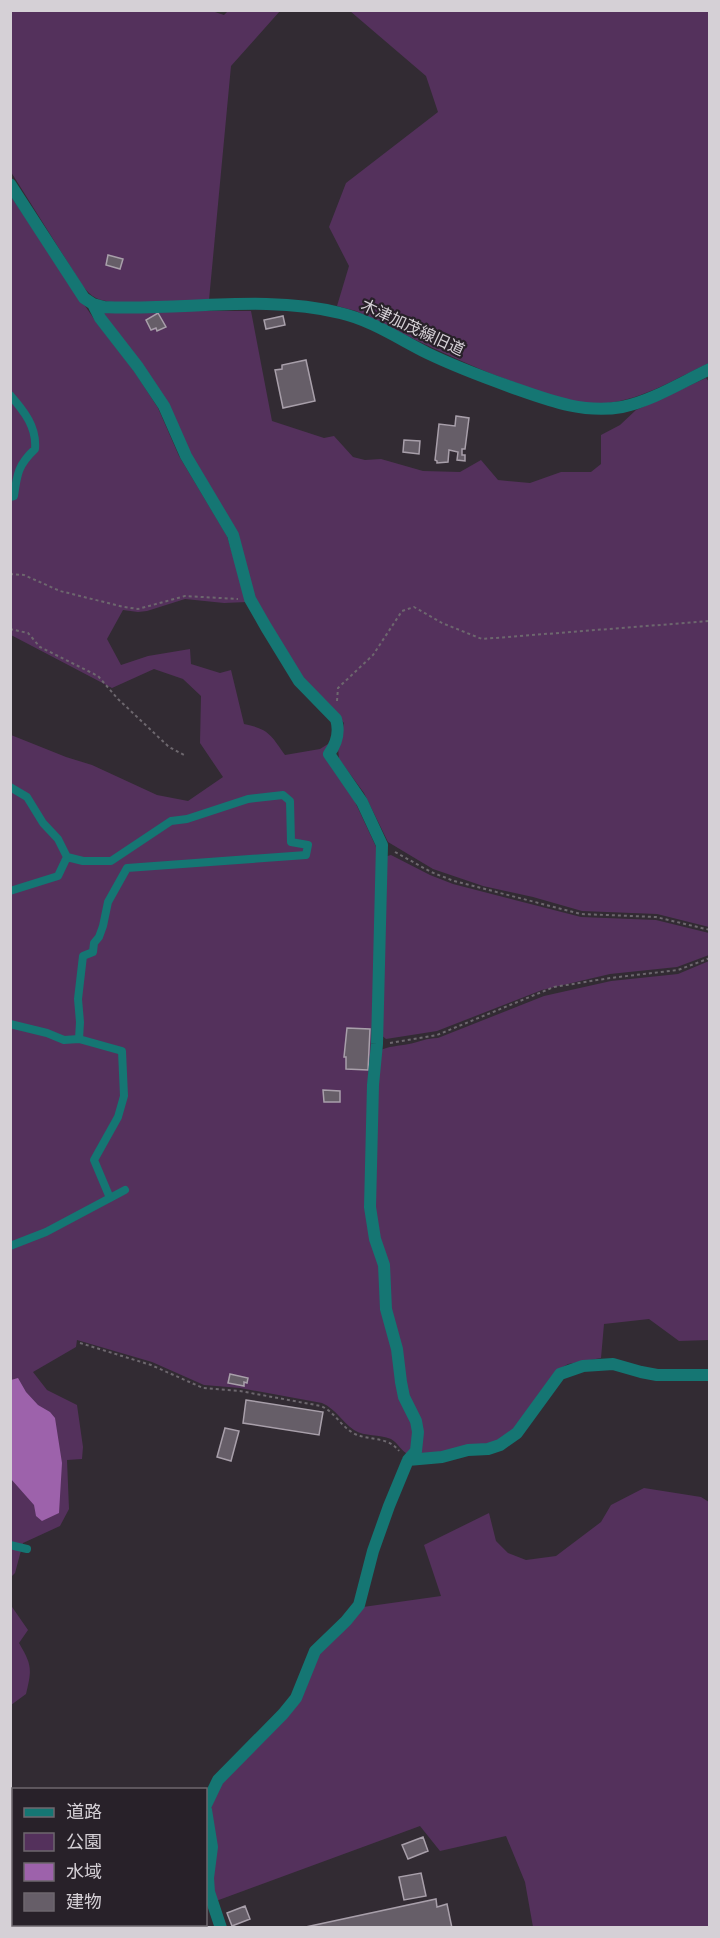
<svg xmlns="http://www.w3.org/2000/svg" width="720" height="1938" font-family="Lora,'Noto Sans JP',serif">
	<rect width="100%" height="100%" fill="#322b33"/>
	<!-- green -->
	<path fill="#54315c" d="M209 10 224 15 228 11H280L231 66 209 300C183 301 117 308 96 298 90 295 86 290 82 285L11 172V11Z
		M350 11H709V363C677 378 643 399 608 403 576 407 548 395 519 384 462 364 410 337 356 311L337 306 349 266 329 227 346 183 438 112 426 76Z
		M10 195 96 322 134 371 158 408 179 456 227 536 247 602 224 603 185 599 147 611 138 612 123 610 107 639 121 665 148 656 190 649 191 664 220 673 231 670 244 724C269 729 271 735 285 755L320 749 328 744 378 851 366 1207 415 1433 411 1452 408 1454C401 1451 398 1443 391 1439 379 1434 365 1437 354 1430 342 1422 336 1409 322 1403L240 1388 204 1385 152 1362 77 1340 76 1347 33 1372 47 1390 77 1405 83 1447 82 1459 67 1460 69 1509 60 1526 23 1543 15 1573 11 1577V735L66 757 92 765 157 795 188 801 223 777 200 743 201 696 183 679 154 669 112 688 11 635Z
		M100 311H251L272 421 324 438 334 436 353 457 365 460 381 459 423 471 460 472 481 460 498 480 530 483 561 472H591L601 464V435L620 425 636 410 706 378 710 383 709 927 657 914 582 911 533 897 483 886 433 869 388 842 364 793 339 759 338 748 344 723 301 678 255 601 238 537Z
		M391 855 430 875 453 884 581 917 656 920 709 933V955L677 967 610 974 542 990 437 1031 386 1039 380 1034 384 857Z
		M709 961V1340L679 1341 649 1319 604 1324 601 1358 568 1364 556 1371 514 1430 490 1445 436 1454 420 1453 390 1309 374 1206 379 1051C389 1046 398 1046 409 1044 419 1042 427 1038 438 1038L544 996 611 981 678 974Z
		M644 1488 701 1497 709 1502V1927H533L525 1882 506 1836 440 1851 420 1826 216 1901 213 1891 209 1807 221 1782 286 1717 319 1654 363 1607 441 1596 424 1545 489 1513 496 1541 508 1553 526 1560 556 1556 601 1522 611 1505Z
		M10 1604 28 1630 19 1643C32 1665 32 1669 26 1694L11 1705Z"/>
	<!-- water -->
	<path fill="#9d62ab" d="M18 1378 26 1392 38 1405 50 1412 55 1418 62 1463 59 1513 42 1521 36 1516 34 1505 11 1479V1380Z"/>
	<!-- building -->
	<path fill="#665e68" stroke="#a89faa" stroke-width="1.5" d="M108 255 123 259 120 269 106 265Z
		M158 313 166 327 157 331 156 328 151 330 146 320Z
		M283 316 285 325 266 329 264 320Z
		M306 360 315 401 283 408 275 370 282 369V365Z
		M456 416 469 418 465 449H462V455H465V461L457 460 458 452 449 450 448 462 437 463V461L435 460 439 424 455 426Z
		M404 440 420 441 419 454 403 452Z
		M347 1028 370 1029 368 1070 346 1069V1057H344Z
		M323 1090 340 1091V1102H324Z
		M230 1374 248 1378 247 1383 244 1382V1386L228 1383Z
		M246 1400 323 1412 319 1435 243 1423Z
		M225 1428 239 1431 231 1461 217 1457Z
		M423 1837 428 1851 408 1859 402 1845Z
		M421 1873 426 1896 404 1900 399 1877Z
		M436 1899 437 1907 447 1904 452 1928H301Z
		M245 1906 250 1919 232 1926 227 1913Z"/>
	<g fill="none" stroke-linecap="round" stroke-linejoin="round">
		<!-- path -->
		<path stroke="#6d676e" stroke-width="2" stroke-dasharray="3 3" stroke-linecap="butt" d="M10 574 24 575 60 591 124 607 138 609 185 596 238 599
			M10 629 28 633 40 647 98 676 118 699 169 747 186 756
			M337 701 338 688 373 655 402 611 414 607 442 623 482 639 710 621
			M395 852 431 872 454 881 581 914 656 917 710 930
			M390 1043 437 1035 554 987 610 978 678 970 710 958
			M80 1343 151 1365 203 1388 240 1391 321 1406C335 1412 341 1427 355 1434 370 1441 388 1436 399 1451"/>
		<!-- service -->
		<path stroke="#157673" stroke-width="8" d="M10 395C24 411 37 427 35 449 18 465 17 474 14 496L10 497
			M10 787 27 797 43 823 58 839 67 857 83 861H111L171 821 187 819 248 799 283 795 290 801 291 842 308 845 306 855 127 868 108 902 103 926 99 937 94 943 93 952 83 956 78 999 80 1022 79 1039 122 1051 124 1096 118 1117 94 1160 110 1198
			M10 891 58 876 67 857
			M10 1024 47 1033 64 1040 79 1039
			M10 1246 46 1232 125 1190
			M10 1545 27 1549"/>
		<!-- minor -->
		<path stroke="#157673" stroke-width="12" d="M10 184 84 298 93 304 104 307C181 311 265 294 340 313 371 320 399 339 427 353 454 366 483 377 511 387 548 400 583 414 622 407 652 401 682 382 710 369
			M93 304 100 318 138 367 164 406 186 456 233 535 250 599 266 627 299 681 336 719C340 732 337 743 329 754L362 802 382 845 377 1044 373 1085 370 1207 375 1239 384 1265 386 1309 397 1349 401 1382 404 1397 416 1421 418 1432 416 1451 408 1460 389 1506 373 1551 359 1605 346 1621 315 1651 296 1698 283 1714 218 1780 206 1805
			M408 1460 442 1457 468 1450 488 1449 500 1445 517 1433 560 1374 583 1366 613 1364 641 1372 657 1375H710
			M206 1810 212 1847 208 1878 209 1892 221 1928"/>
	</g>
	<g text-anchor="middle" stroke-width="4.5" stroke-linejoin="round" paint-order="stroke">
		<!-- street labels -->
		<g font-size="16" fill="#d5d0d6" stroke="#282129">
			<text transform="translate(413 327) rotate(25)" y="6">木津加茂線旧道</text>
		</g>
	</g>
	<!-- border -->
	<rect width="720" height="1938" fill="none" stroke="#d5d0d6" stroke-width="24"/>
	<!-- legend -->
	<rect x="12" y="1788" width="195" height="138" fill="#282129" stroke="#6d676e" stroke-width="1.5"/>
	<rect x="24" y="1808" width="30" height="9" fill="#157673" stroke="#6d676e" stroke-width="1.5"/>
	<text x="66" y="1818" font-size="18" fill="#d5d0d6">道路</text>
	<rect x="24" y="1833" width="30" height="18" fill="#54315c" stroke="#6d676e" stroke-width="1.5"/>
	<text x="66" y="1848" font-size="18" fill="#d5d0d6">公園</text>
	<rect x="24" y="1863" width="30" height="18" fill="#9d62ab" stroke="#6d676e" stroke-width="1.5"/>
	<text x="66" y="1878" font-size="18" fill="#d5d0d6">水域</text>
	<rect x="24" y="1893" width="30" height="18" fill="#665e68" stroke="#6d676e" stroke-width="1.5"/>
	<text x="66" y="1908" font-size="18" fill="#d5d0d6">建物</text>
</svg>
